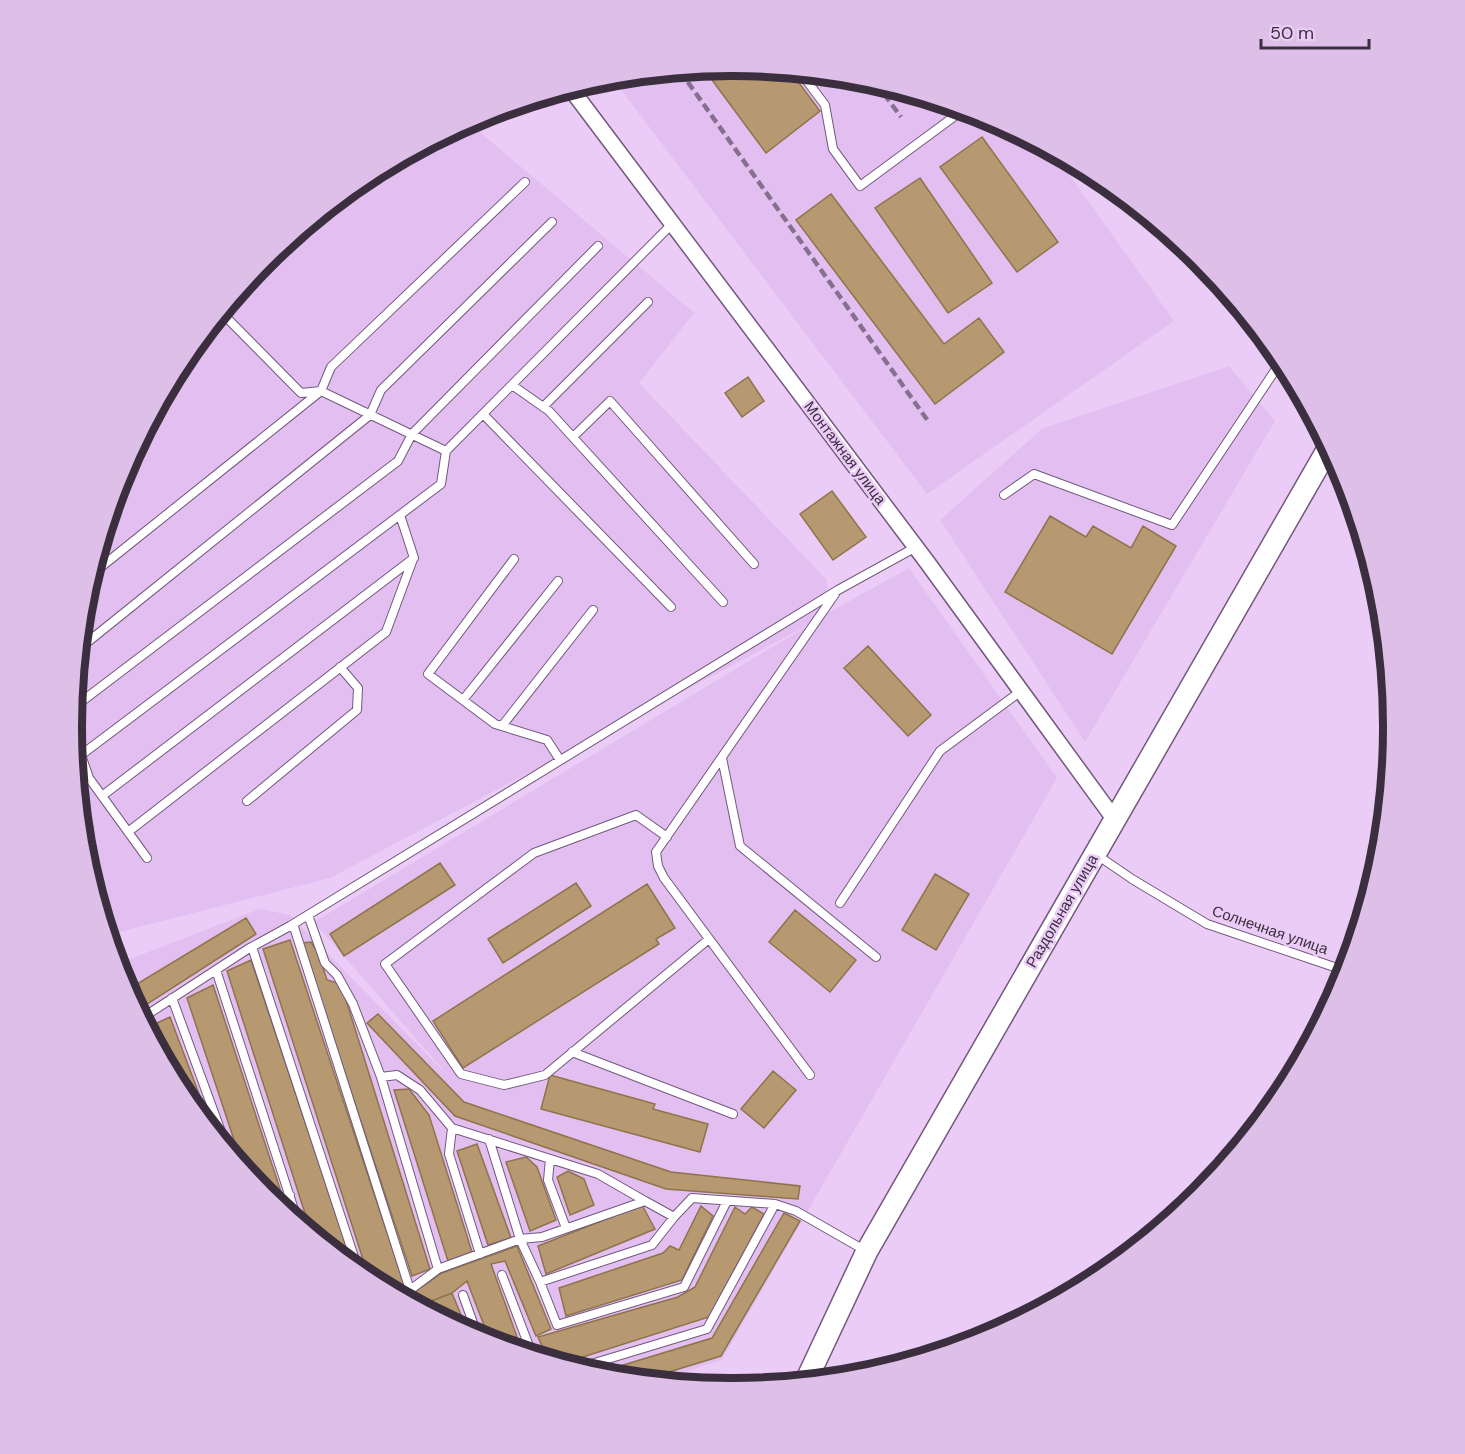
<svg xmlns="http://www.w3.org/2000/svg" width="1465" height="1454" font-family="'DM Sans',sans-serif">
	<rect width="100%" height="100%" fill="#ebccf7"/>
	<!-- built -->
	<path fill="#e2bff0" d="M733 66 862 79 986 116 1053 152 1174 321 927 494 612 78Z
		M468 122 694 313 639 383 827 580 828 613 909 568 1057 778 722 1360 657 1381 603 1375 479 1338 365 1276 265 1194 183 1094 122 980 117 964 260 909 290 915 453 1081 314 922 814 622 330 878 108 935 84 856 72 727 84 598 122 474 183 359 265 259 366 177Z
		M1229 366 1275 421 1085 742 940 520 1043 428Z"/>
	<!-- building -->
	<path fill="#b69970" stroke="#8e734b" stroke-width="1.5" d="M733 66 791 72 820 111 766 153 704 69Z
		M982 137 1058 242 1017 272 940 167Z
		M920 178 992 283 948 313 875 208Z
		M831 194 944 344 979 318 1004 352 935 404 796 220Z
		M748 377 764 401 742 417 725 393Z
		M832 491 866 537 833 560 800 514Z
		M1050 516 1086 537 1093 526 1131 548 1143 526 1176 546 1112 654 1005 592Z
		M868 646 931 715 908 736 844 668Z
		M440 863 455 885 344 956 330 934Z
		M935 874 969 894 936 950 902 930Z
		M576 883 591 906 503 963 488 939Z
		M647 884 675 928 656 939 659 944 463 1068 433 1021Z
		M795 910 856 960 830 992 769 942Z
		M246 918 256 934 138 1010 127 990Z
		M290 940 404 1284 389 1289 369 1278 263 949Z
		M311 942 318 953 327 980 341 984 430 1269 412 1276 302 943Z
		M251 960 353 1266 311 1232 227 971Z
		M213 985 281 1192 267 1196 243 1167 187 998Z
		M378 1014 464 1102 671 1172 800 1186 798 1199 666 1189 455 1116 367 1023Z
		M170 1017 213 1131 183 1095 172 1062 167 1065 152 1036 160 1031 157 1023Z
		M773 1071 796 1090 764 1128 741 1109Z
		M550 1075 655 1104 653 1109 708 1124 700 1152 541 1109Z
		M409 1089 429 1115 472 1252 448 1261 394 1090Z
		M477 1144 511 1238 488 1245 457 1151Z
		M526 1157 537 1167 556 1220 530 1231 506 1162Z
		M568 1171 584 1179 594 1205 570 1215 557 1177Z
		M642 1205 655 1229 546 1274 538 1246Z
		M701 1206 713 1216 682 1280 566 1316 559 1288 663 1253 670 1246 679 1250Z
		M735 1207 745 1214 752 1207 764 1214 709 1317 564 1363 547 1358 538 1337 678 1297 695 1287Z
		M784 1213 800 1221 721 1356 646 1379 597 1373 712 1338Z
		M517 1246 551 1329 536 1336 505 1261 491 1264 522 1351 490 1341 467 1281 452 1293 429 1302 418 1305 409 1300V1296L442 1273Z
		M452 1293 468 1332 433 1313 429 1302Z"/>
	<g fill="none" stroke-linecap="round" stroke-linejoin="round">
		<defs>
			<path id="service" d="M801 73 825 105 833 149 860 186 963 110
				M1206 267 1278 366 1298 389
				M222 313 301 393 321 391 446 451 673 223
				M512 385 549 411 723 602
				M543 407 648 302
				M483 414 671 607
				M573 437 610 401 754 564
				M1004 495 1034 474 1172 525 1278 366
				M514 559 428 674 495 724 547 740 560 760
				M91 575 321 391 331 367 525 182
				M79 649 370 415 381 390 552 222
				M463 700 558 581
				M73 708 398 461 412 434 598 246
				M502 726 593 610
				M73 742 81 755
				M722 758 740 846 876 957
				M102 796 414 558 400 515
				M247 801 357 710 358 688 340 667
				M128 832 386 632 413 559
				M667 837 636 815 534 853 385 964 461 1074 504 1085 545 1075 709 939
				M1097 855 1132 879 1207 924 1346 971
				M147 858 89 778 81 755 441 484 446 451
				M840 903 940 751 1021 691
				M308 915 325 963 337 975 353 1004 381 1077
				M293 924 410 1290
				M252 947 359 1272
				M216 970 298 1222
				M172 998 227 1148
				M142 1018 248 949 290 926 838 590 916 547
				M572 1052 733 1114
				M810 1075 664 878 658 866 656 852 835 594
				M452 1128 449 1154 480 1254
				M489 1139 520 1239 540 1282 652 1245 674 1217
				M550 1159 548 1180 566 1228
				M272 1200 290 1195
				M438 1269 381 1077 397 1075 420 1090 452 1128 598 1174 645 1201
				M502 1275 532 1354
				M540 1282 557 1325 684 1287 727 1201
				M398 1294 410 1290 438 1269 520 1239 542 1237 645 1201 674 1217 692 1198 775 1204 796 1211 866 1251
				M463 1295 478 1337
				M578 1368 707 1329 775 1204"/>
			<path id="minor" d="M571 89 927 562 1115 820"/>
			<path id="secondary" d="M806 1381 867 1251 1329 447"/>
		</defs>
		<!-- service casing -->
		<use href="#service" stroke="#73587d" stroke-width="10"/>
		<!-- minor casing -->
		<use href="#minor" stroke="#73587d" stroke-width="18"/>
		<!-- secondary casing -->
		<use href="#secondary" stroke="#73587d" stroke-width="24"/>
		<!-- service -->
		<use href="#service" stroke="#fff" stroke-width="8"/>
		<!-- minor -->
		<use href="#minor" stroke="#fff" stroke-width="15"/>
		<!-- secondary -->
		<use href="#secondary" stroke="#fff" stroke-width="21"/>
		<!-- rail -->
		<path stroke="#85718d" stroke-width="4.5" stroke-dasharray="9 4.5" stroke-linecap="butt" d="M680 71 928 421
			M876 83 901 117"/>
	</g>
	<g text-anchor="middle" stroke-width="5" stroke-linejoin="round" paint-order="stroke">
		<!-- street labels -->
		<g font-size="15" fill="#3b2f3f" stroke="#ebccf7">
			<text transform="translate(845 453) rotate(53)" y="5">Монтажная улица</text>
			<text transform="translate(1062 911) rotate(-60)" y="5">Раздольная улица</text>
			<text transform="translate(1270 930) rotate(19)" y="5">Солнечная улица</text>
		</g>
	</g>
	<!-- crop -->
	<path d="M0 0H1465V1454H0ZM732 76H733A650 650 0 0 1 1383 726V728A650 650 0 0 1 733 1378H732A650 650 0 0 1 82 728V726A650 650 0 0 1 732 76Z" fill="#ddbfe8" fill-rule="evenodd"/>
	<path fill="none" stroke="#3b2f3f" stroke-width="8" d="M732 76H733A650 650 0 0 1 1383 726V728A650 650 0 0 1 733 1378H732A650 650 0 0 1 82 728V726A650 650 0 0 1 732 76Z"/>
	<!-- scale -->
	<path d="M1261 39v9h108v-9" fill="none" stroke="#3b2f3f" stroke-width="3"/>
	<text x="1270" y="39" font-size="18" fill="#3b2f3f" stroke="#ebccf7" stroke-width="4.5" paint-order="stroke">50 m</text>
</svg>
